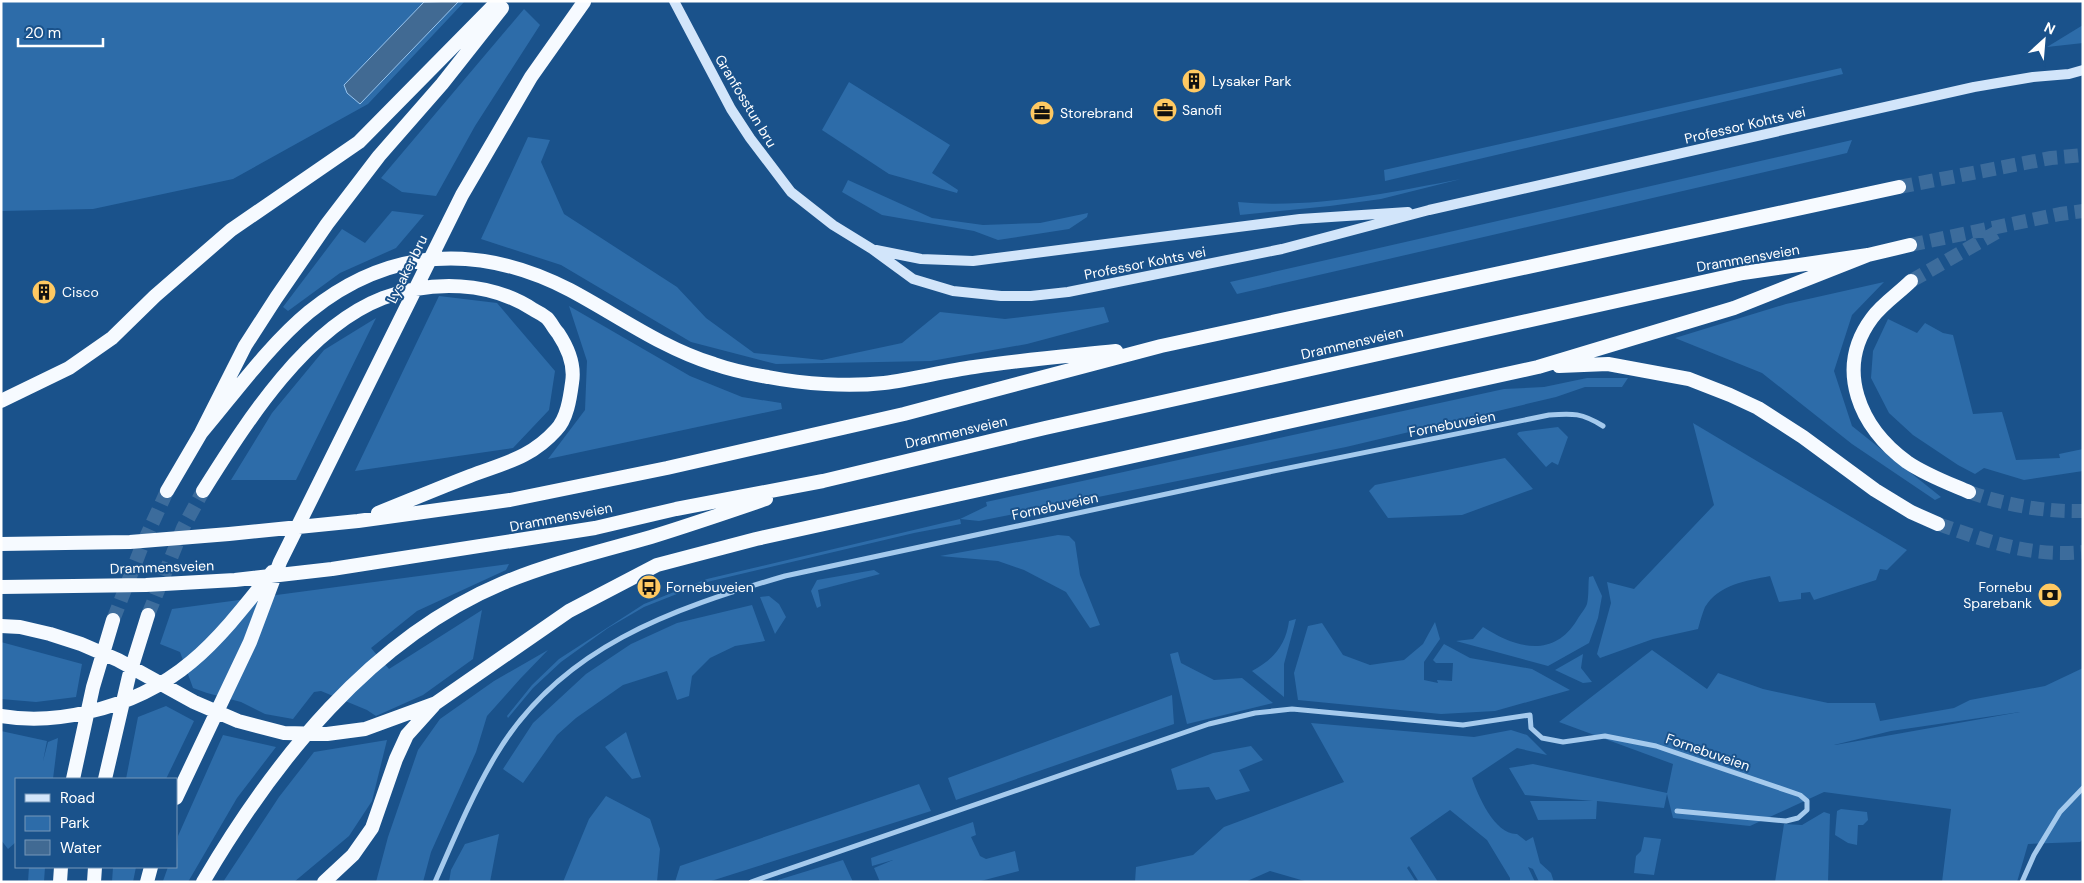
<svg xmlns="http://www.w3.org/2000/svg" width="2084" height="883" font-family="'DM Sans',sans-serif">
	<rect width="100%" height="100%" fill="#1a528b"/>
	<!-- green -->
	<path fill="#2d6ca9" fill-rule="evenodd" d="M1 1H465L368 104 233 179 93 209 1 211Z
		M524 9 540 25 475 126 436 196 402 192 381 178Z
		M2083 25V43L2047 47Z
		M1841 68 1843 74 1385 181 1384 170Z
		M849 82 950 145 932 173 958 190 957 193 889 174 822 130Z
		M528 137 550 140 541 162 564 214 677 287 706 318 754 353 822 360 902 343 940 312 1005 319 1104 307 1109 322 1027 344 931 361 776 364 691 342 561 265 481 239Z
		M1852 140 1847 153 1237 294 1230 282Z
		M1461 179 1381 199 1330 206 1240 215 1238 202C1312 209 1388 193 1461 179Z
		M848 180 932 218 983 225 1040 223 1088 213 1087 217 1069 229 998 240 974 231 882 215 842 192Z
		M392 211 424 215 396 248 340 273 288 311 283 307 342 229 365 243Z
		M1884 282 1852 315 1834 371 1852 426 1941 497 1935 500 1852 444 1762 373 1675 338 1786 304Z
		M439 296 497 303 555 371 549 410 513 448 355 471Z
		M569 306 690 376 742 397 781 403 782 409 548 459 585 410 587 361Z
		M376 318 296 480H231L272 413 324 350Z
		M1888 319 1917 333 1925 323 1943 333 1953 335 1973 414 2002 412 2016 460 2060 458 2059 454 2083 449V471L2024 480 1984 468 1975 474 1958 465 1913 435 1889 413 1871 378 1873 351Z
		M1587 378H1628L1622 387H1585L1556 397 1346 447 979 521 960 519 961 524 914 533 707 582 644 607 608 628 561 662 533 688 508 718 507 716 532 685 559 659 644 604 707 579 960 519 987 506 986 502 1504 389 1544 387Z
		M1693 423 1907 550 1887 570 1880 569 1876 580 1814 600 1810 592 1801 593V599L1779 602 1770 576C1746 581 1719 584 1705 607 1702 614 1700 622 1698 629L1653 639 1600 658 1597 654 1611 603 1607 582 1634 589 1714 505Z
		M1558 427 1568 437 1558 465 1552 462 1546 467 1517 434 1519 432Z
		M1505 458 1533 489 1462 515 1388 518 1369 491 1375 485Z
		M1058 535 1069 536 1075 542 1080 575 1100 625 1090 628 1066 592 1024 570 998 561 940 556Z
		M509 564 506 570 417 611 371 648 389 669 482 610 473 659 423 695 376 716 367 710 321 691 314 692 293 719 265 714 241 702 207 693 193 688 180 652 160 644 172 609Z
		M874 570 880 574 818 590 821 606 817 608 811 591 817 580Z
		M1593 576 1602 596 1598 618 1589 643 1548 666 1456 641 1473 639 1483 627C1516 648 1553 659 1577 620 1580 615 1585 609 1587 604 1589 596 1588 585 1589 577Z
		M769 596 779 604 786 617 775 634 760 597Z
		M752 605 765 641 735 646 710 658 692 676 689 696 677 700 667 671 623 685 576 718 557 735 523 783 503 769 533 723 586 674 631 644 677 623Z
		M1296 619 1284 664V697L1252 671C1273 660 1286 645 1289 621Z
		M1435 622 1440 639 1424 662V680L1438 683 1437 680 1452 681 1453 663H1436L1433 660 1444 644 1470 658 1532 669 1570 690 1495 711 1441 714 1298 700 1294 673 1308 626 1322 623 1343 655 1370 665 1404 660 1423 644Z
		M1 642 82 664 76 697 36 702 1 699Z
		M548 650 520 679 487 716 476 752 431 852 423 882H376L388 837 418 750 440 719 494 681Z
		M1652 650 1707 689 1718 673 1763 689 1828 703H1875L1880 721 1954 708 1970 700 2045 686 2083 668V839L2080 842 2028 844 2017 882H1942L1951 809 1824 792 1750 826 1673 818 1667 794 1664 808 1597 801 1596 819 1538 820 1530 801H1593L1525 795 1509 768 1533 764 1667 793 1673 764 1559 722ZM2020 712 1835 745H1834L1891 731Z
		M1178 652 1181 663 1214 680 1242 678 1273 703 1187 724 1170 654Z
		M1583 654 1581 668 1592 682 1583 683 1555 670Z
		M1172 695 1174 724 956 800 948 778Z
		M166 706 194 721 166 779H126L138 717Z
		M1311 723 1474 737 1511 730 1527 735 1547 755 1517 748 1472 778C1478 796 1495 835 1517 834L1526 841 1533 837 1540 863 1551 873 1554 882H1539L1533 869 1528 867 1535 882H1510V878L1487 840 1450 810 1410 838 1438 882H1419L1409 866 1407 868 1416 882H1308L1270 871 1245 882H1135L1136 867 1193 855 1224 827 1344 782Z
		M1 731 47 741 43 761 48 742 58 738 53 779H16V842L8 849 1 840Z
		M626 732 641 777 632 779 605 747Z
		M223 735 276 747 237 798 188 882 163 881 168 867H176L178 836Z
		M387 740 372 801 349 836 294 882H223L279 797 314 752Z
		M1251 746 1263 760 1239 770 1250 791 1216 800 1209 787 1177 790 1171 769 1213 753Z
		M919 784 931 811 708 882H675L680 866Z
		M606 796 650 819 660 849 657 882H563L589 819Z
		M1841 809 1867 812 1868 820 1863 825H1858L1857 845 1848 843 1835 835 1837 811Z
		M1824 812 1830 814 1828 882H1775L1784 824 1802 825Z
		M973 822 976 835 971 837 980 856 986 859 1015 851 1019 871 977 882H880L874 868 893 860 872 866 871 858Z
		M499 834 490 882H449L451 870 465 844Z
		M1644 837 1661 839 1654 875 1634 873 1636 856 1641 851Z
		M843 860 853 882H778V880Z
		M29 867H45L44 882H28Z
		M113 867H136L133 882H112Z"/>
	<!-- water -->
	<path fill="#416a93" stroke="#98c5ef" d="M459 1 360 104 347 93 344 85 424 2Z"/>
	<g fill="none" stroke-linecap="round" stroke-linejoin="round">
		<!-- trunk-tunnel -->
		<path stroke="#3c6c9c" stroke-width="14" stroke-dasharray="14 7" stroke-linecap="butt" d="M1899 187 2051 158 2083 155
			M1910 245 2060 214 2083 211
			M1911 281 1997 232
			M1969 492C2006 505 2043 512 2083 511
			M1938 524C1988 541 2028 557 2083 552
			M148 615 183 528 203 491
			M113 620 142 546 167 491"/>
		<!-- minor -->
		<path stroke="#a5caed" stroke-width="5" d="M435 882C454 839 472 795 496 755 560 647 672 609 785 576L1264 473 1549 415C1573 413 1582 413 1603 426
			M751 882 1209 724 1255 713 1292 709 1463 725 1530 715 1531 728 1542 738 1563 742 1605 736 1656 746 1800 795 1807 801V810L1798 818 1786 821 1677 811
			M2022 882 2034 855 2060 812 2083 788"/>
		<!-- secondary -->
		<path stroke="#d2e5fa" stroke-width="10" d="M674 1 731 109 750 138 791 192 833 225 872 249 913 279 953 291 1001 296H1031L1068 292 1282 249 1429 210 1974 87 2033 77 2069 74 2083 70
			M876 250 921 259 973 261 1300 219 1408 212"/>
		<!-- trunk -->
		<path stroke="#f6faff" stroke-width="14" d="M1911 281C1899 293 1882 304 1872 318 1834 369 1860 428 1907 462 1926 475 1948 483 1969 492
			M1559 366 1608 364 1689 379 1730 395 1758 408 1803 437 1875 490 1911 512 1938 524
			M1 401 69 368 112 338 155 296 231 230 359 142 498 1
			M201 433C234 394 270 344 309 312 389 247 479 243 570 290 617 315 662 348 714 364 731 370 750 374 768 377 804 384 848 387 884 383 915 379 944 371 974 367 1021 360 1069 356 1116 351
			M167 491 201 433 245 346 276 298 327 224 379 156 442 84 502 8
			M203 491C246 423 305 328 383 298 432 280 490 281 534 310 538 312 543 315 547 318 551 322 554 329 558 333 568 348 575 366 572 383 570 398 567 419 556 430 531 458 504 463 470 476 439 488 408 501 378 513
			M1 544 130 542 229 534 358 521 510 500 667 468 904 414 1161 346 1899 187
			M1 587 146 585 235 580 332 569 595 528 676 509 823 481 1045 428 1743 273 1868 255 1910 245
			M1 626 20 627 50 634 81 644 118 660 194 702 238 721 284 733 327 734 365 729 436 703 569 611 657 565 756 539 1538 367 1734 308 1868 255
			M1 716C31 721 59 719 88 712 178 692 217 641 272 572
			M73 779 93 687 113 620
			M105 779 129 676 148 615
			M176 798 250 642 280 562 462 195 531 77 584 2
			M60 882 61 867
			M94 882 95 867
			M147 882 151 867
			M203 882C274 761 370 639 503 583 551 563 602 551 651 537 690 525 728 512 766 499
			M324 882 353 855 372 828 396 759 407 735 434 705"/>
	</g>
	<!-- icons -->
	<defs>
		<symbol id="building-disc" viewBox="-11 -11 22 22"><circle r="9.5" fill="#ffc962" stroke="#1a528b"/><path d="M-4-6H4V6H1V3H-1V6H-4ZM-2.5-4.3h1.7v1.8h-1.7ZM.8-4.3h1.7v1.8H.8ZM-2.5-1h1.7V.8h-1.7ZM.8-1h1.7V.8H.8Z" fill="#111"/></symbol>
		<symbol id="office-disc" viewBox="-11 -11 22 22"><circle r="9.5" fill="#ffc962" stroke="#1a528b"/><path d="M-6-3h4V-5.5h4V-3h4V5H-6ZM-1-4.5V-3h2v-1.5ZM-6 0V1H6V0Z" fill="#111"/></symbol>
		<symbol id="bus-disc" viewBox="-11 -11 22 22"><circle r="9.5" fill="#ffc962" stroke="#1a528b"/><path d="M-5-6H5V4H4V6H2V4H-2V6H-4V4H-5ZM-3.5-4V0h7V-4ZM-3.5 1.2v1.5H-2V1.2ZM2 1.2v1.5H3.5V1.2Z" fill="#111"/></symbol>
		<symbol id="bank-disc" viewBox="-11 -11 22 22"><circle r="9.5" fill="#ffc962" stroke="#1a528b"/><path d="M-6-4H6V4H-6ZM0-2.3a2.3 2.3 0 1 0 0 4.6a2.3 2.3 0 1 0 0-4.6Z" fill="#111"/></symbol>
	</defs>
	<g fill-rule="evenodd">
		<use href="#building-disc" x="1180" y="67" width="28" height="28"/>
		<use href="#office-disc" x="1151" y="96" width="28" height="28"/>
		<use href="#office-disc" x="1028" y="99" width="28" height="28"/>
		<use href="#building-disc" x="30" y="278" width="28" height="28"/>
		<use href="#bus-disc" x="635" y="573" width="28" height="28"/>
		<use href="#bank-disc" x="2036" y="581" width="28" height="28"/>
	</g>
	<g text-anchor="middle" stroke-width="4" stroke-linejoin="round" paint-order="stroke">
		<!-- poi labels -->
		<g font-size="14" fill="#fff" stroke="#1a528b" text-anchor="start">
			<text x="1212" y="86">Lysaker Park</text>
			<text x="1182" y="115">Sanofi</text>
			<text x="1060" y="118">Storebrand</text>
			<text x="62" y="297">Cisco</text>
			<text x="666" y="592">Fornebuveien</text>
			<text x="2032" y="592" text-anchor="end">Fornebu<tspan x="2032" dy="16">Sparebank</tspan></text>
		</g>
		<!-- street labels -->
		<g font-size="14" fill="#fff" stroke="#1a528b">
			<text transform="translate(746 101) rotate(59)" y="5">Granfosstun bru</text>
			<text transform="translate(1745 125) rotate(-13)" y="5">Professor Kohts vei</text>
			<text transform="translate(1748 258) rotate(-10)" y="5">Drammensveien</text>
			<text transform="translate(1145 263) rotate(-11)" y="5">Professor Kohts vei</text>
			<text transform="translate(407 269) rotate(-64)" y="5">Lysaker bru</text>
			<text transform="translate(1352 343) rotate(-13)" y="5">Drammensveien</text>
			<text transform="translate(1452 424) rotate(-11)" y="5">Fornebuveien</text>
			<text transform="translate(956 432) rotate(-13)" y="5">Drammensveien</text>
			<text transform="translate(1055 506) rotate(-12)" y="5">Fornebuveien</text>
			<text transform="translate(561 517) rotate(-11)" y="5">Drammensveien</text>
			<text transform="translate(162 567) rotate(-2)" y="5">Drammensveien</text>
			<text transform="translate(1708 752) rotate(19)" y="5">Fornebuveien</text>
		</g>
	</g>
	<!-- border -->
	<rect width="2084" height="883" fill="none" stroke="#ffffff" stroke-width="5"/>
	<!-- legend -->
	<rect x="15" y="778" width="162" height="90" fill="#1a528b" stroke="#7697b9"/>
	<rect x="25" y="794" width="25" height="8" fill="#d2e5fa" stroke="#7697b9"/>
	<text x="60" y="803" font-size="15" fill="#ffffff">Road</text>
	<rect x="25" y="816" width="25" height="15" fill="#2d6ca9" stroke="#7697b9"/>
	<text x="60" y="828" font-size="15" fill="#ffffff">Park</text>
	<rect x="25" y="840" width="25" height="15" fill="#416a93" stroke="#7697b9"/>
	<text x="60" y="853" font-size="15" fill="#ffffff">Water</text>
	<!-- north arrow -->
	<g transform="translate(2044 40) rotate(26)" stroke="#1a528b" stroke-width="4" paint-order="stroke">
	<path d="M0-4L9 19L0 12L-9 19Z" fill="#ffffff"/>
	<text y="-8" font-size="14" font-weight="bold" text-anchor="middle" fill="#ffffff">N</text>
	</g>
	<!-- scale -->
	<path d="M18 38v8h85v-8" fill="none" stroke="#ffffff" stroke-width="2.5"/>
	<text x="25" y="38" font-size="15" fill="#ffffff" stroke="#1a528b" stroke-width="4" paint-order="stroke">20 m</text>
</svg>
